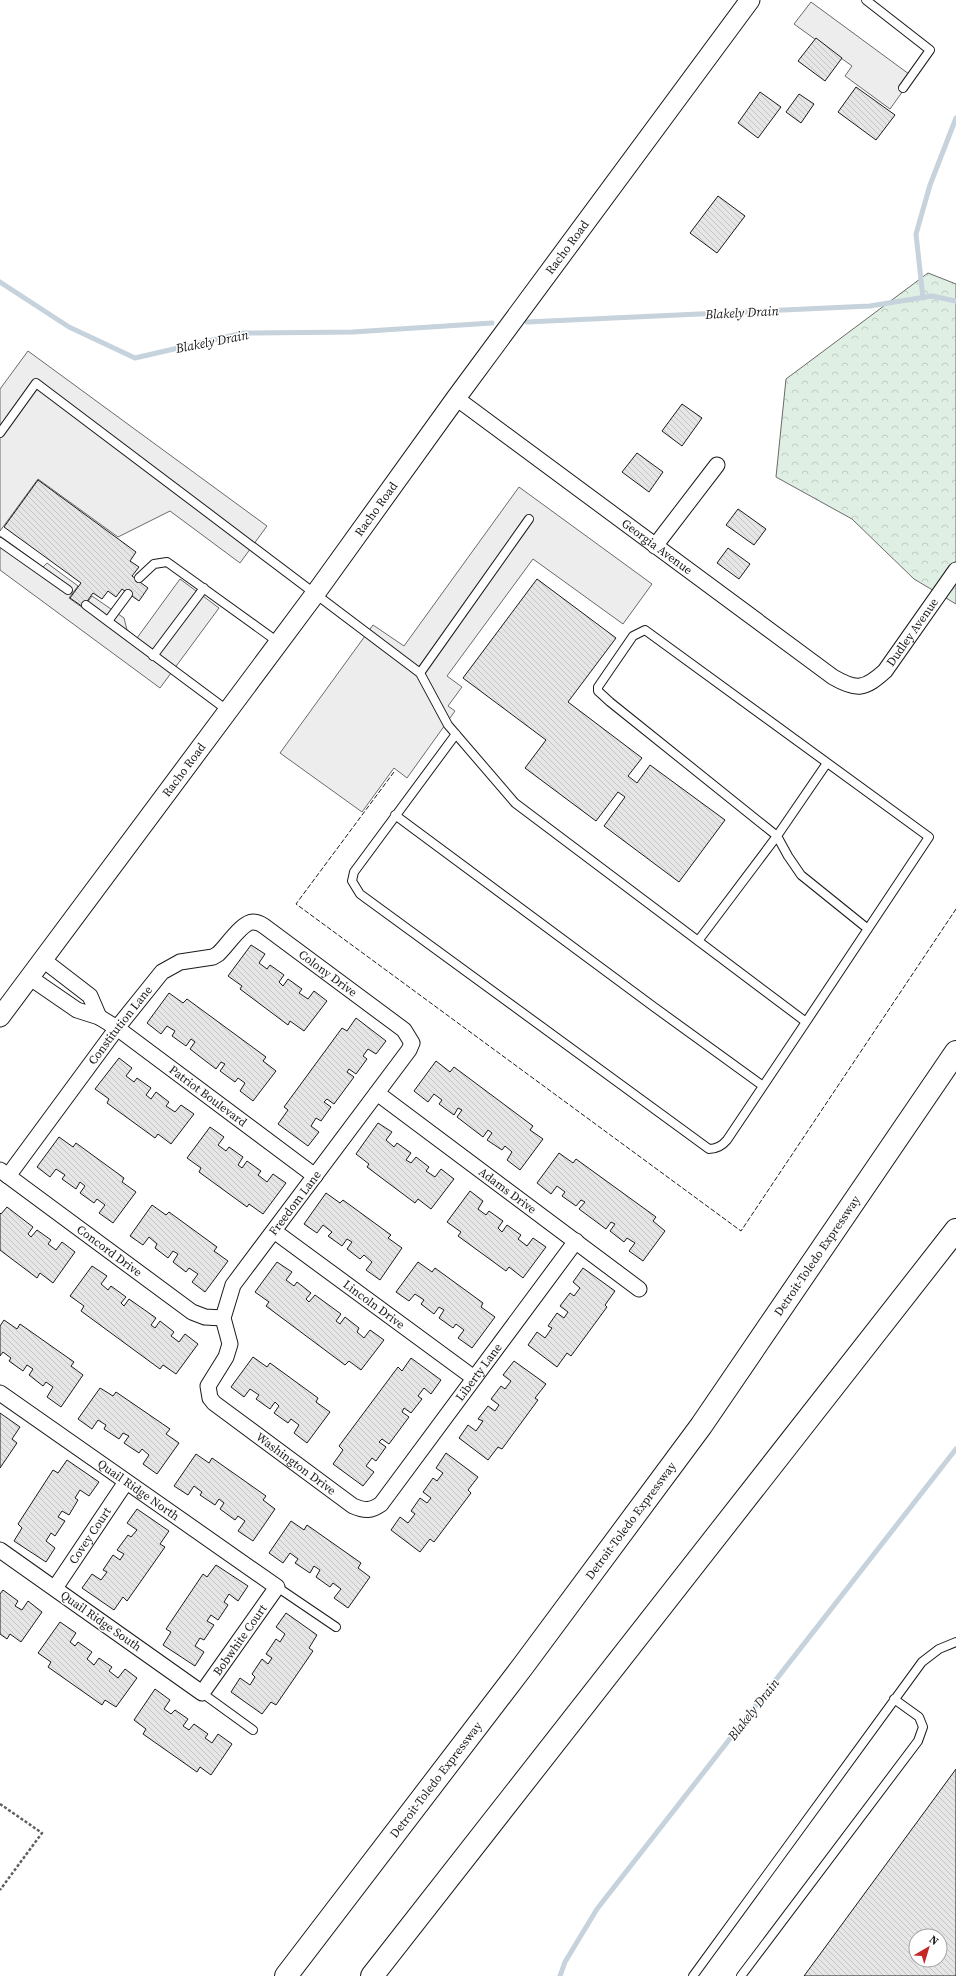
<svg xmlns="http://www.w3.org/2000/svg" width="956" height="1976" font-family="'Source Serif 4',serif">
	<defs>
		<pattern id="forest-crowns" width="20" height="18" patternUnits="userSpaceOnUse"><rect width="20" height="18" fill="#e0efe3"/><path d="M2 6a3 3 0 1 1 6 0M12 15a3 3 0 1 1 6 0" fill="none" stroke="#c0ccc2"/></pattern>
		<pattern id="building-back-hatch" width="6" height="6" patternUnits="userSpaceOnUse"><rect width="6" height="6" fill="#e6e6e6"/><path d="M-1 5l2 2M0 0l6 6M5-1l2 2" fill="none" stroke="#c5c5c5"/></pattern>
	</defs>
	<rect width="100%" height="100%" fill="#fff"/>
	<!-- forest -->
	<path fill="url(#forest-crowns)" stroke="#6a6a6a" d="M928 273 956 284V604L914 579 852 519 776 477 786 379Z"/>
	<!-- parking -->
	<path fill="#ededed" stroke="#6a6a6a" d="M811 2 913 77 890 109 845 76 852 66 794 24Z
		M28 351 267 526 240 563 170 511 118 537 38 479 0 531V389Z
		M519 487 652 584 623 624 533 559 447 676 462 687 448 706 455 711 407 778 394 768 362 812 280 753 373 625 404 646Z
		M0 536 43 567 47 563 78 586 69 598 83 608 92 596 124 618 127 630 137 638 180 579 219 608 160 688 0 570Z"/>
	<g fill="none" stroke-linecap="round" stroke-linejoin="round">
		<!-- stream -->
		<path stroke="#c6d2dc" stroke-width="5" d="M0 282 69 327 135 358 243 333 353 332 492 323
			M923 298 916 234 930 185 956 118
			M527 322 870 306 932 296 956 301
			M560 1976 565 1962 597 1909 956 1449"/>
	</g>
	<!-- building -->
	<path fill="url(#building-back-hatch)" stroke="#1a1a1a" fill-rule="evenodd" d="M816 38 842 58 825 81 798 61Z
		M856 87 895 115 876 140 838 112Z
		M760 92 781 107 758 138 738 123Z
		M799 94 814 104 801 123 786 112Z
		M718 196 745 216 717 253 690 233Z
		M682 404 702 418 682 446 662 431Z
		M637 453 663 472 649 492 622 472Z
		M38 480 136 552 130 561 139 567 132 576 148 588 139 601 122 589 116 597 108 591 102 599 93 593 83 607 70 598 81 583 4 527Z
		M738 509 766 529 754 545 726 525Z
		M728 548 750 564 739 579 717 563Z
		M537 579 616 638 568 702 642 758 628 776 637 783 650 765 725 820 679 882 604 826 625 797 618 792 596 821 525 768 546 740 463 678Z
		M251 945 265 954 259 963 267 969 270 965 284 975 279 982 283 986 288 979 302 989 299 993 308 999 314 991 327 1001 304 1031 290 1021 288 1025 240 989 242 986 228 976Z
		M169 993 183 1003 187 999 266 1057 263 1061 276 1071 253 1101 240 1091 245 1083 238 1078 235 1082 220 1071 225 1064 221 1062 216 1069 190 1049 195 1042 191 1039 186 1046 172 1036 175 1031 167 1026 161 1034 147 1023Z
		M356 1018 386 1041 376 1054 368 1049 363 1056 367 1059 356 1074 349 1069 347 1072 354 1077 334 1104 327 1099 324 1102 331 1107 321 1121 316 1118 311 1126 319 1132 308 1146 278 1124 288 1110 284 1107 342 1028 347 1031Z
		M119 1058 132 1068 126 1076 134 1082 137 1078 151 1088 146 1095 151 1099 156 1092 169 1102 166 1106 175 1112 181 1105 194 1114 171 1144 158 1134 155 1138 107 1103 109 1099 95 1089Z
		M436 1061 450 1072 454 1067 533 1126 530 1130 543 1139 520 1170 507 1160 512 1152 505 1146 502 1150 487 1140 492 1133 488 1130 483 1137 457 1117 462 1110 458 1108 454 1115 439 1104 442 1100 434 1094 428 1102 414 1091Z
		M378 1123 392 1132 386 1140 394 1147 397 1143 411 1153 406 1160 411 1163 416 1157 429 1167 426 1171 435 1177 441 1169 454 1179 431 1209 418 1199 415 1203 367 1167 369 1164 356 1154Z
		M210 1127 224 1137 218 1145 226 1151 229 1147 243 1157 238 1165 242 1168 247 1161 261 1171 258 1175 267 1182 273 1174 286 1183 263 1214 249 1204 247 1207 199 1172 201 1168 187 1158Z
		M59 1137 73 1147 76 1143 124 1178 122 1182 136 1192 113 1223 99 1213 105 1205 97 1199 94 1203 80 1193 85 1186 80 1182 76 1189 62 1179 65 1175 56 1169 50 1177 37 1167Z
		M559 1153 573 1163 576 1159 656 1217 653 1221 665 1231 643 1261 629 1251 635 1243 627 1238 624 1242 610 1231 615 1224 611 1222 606 1229 579 1209 585 1202 581 1200 576 1206 562 1196 565 1192 557 1186 551 1194 537 1183Z
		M470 1191 483 1201 478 1209 486 1215 489 1211 503 1221 498 1228 502 1232 507 1225 521 1235 518 1239 527 1246 533 1238 546 1247 523 1278 509 1267 506 1271 458 1236 461 1232 447 1222Z
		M326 1193 340 1203 343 1200 391 1235 388 1238 402 1248 380 1280 366 1270 372 1262 364 1255 360 1259 347 1249 352 1242 347 1239 342 1246 328 1236 332 1232 323 1225 317 1233 304 1224Z
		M152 1205 166 1215 169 1212 217 1247 214 1251 228 1261 205 1292 192 1282 198 1274 189 1268 186 1272 173 1262 178 1254 173 1251 168 1258 155 1248 157 1244 149 1237 143 1245 130 1236Z
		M7 1207 33 1227 28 1234 31 1237 37 1230 51 1240 48 1244 56 1250 62 1242 75 1252 53 1283 40 1273 37 1278 0 1250V1213L1 1214Z
		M277 1262 292 1272 286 1280 294 1286 297 1282 311 1293 306 1299 309 1302 315 1295 341 1314 336 1321 340 1324 345 1317 359 1328 357 1332 364 1338 370 1330 384 1340 361 1370 349 1361 345 1365 266 1306 269 1302 255 1292Z
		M418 1262 432 1272 435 1268 483 1303 481 1307 495 1317 472 1348 458 1338 464 1330 456 1324 453 1328 439 1318 444 1310 439 1307 434 1314 421 1304 424 1300 415 1294 409 1301 396 1292Z
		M92 1266 107 1276 101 1284 108 1290 111 1286 126 1297 121 1303 124 1306 129 1299 156 1318 151 1325 155 1328 160 1321 174 1332 171 1336 179 1342 185 1334 198 1344 176 1374 163 1365 160 1369 81 1311 84 1306 70 1296Z
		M583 1268 615 1291 605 1305 607 1307 571 1356 567 1353 557 1367 528 1345 537 1332 545 1338 552 1328 548 1326 557 1313 564 1318 568 1312 560 1306 570 1293 574 1296 580 1288 573 1282Z
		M4 1320 17 1329 20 1324 74 1362 71 1366 83 1375 61 1407 47 1397 53 1387 46 1382 43 1386 29 1375 33 1369 27 1365 23 1371 9 1361 11 1358 3 1352 0 1356V1326Z
		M253 1357 267 1367 270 1363 318 1398 316 1402 330 1412 307 1443 294 1433 299 1425 291 1419 288 1423 274 1413 279 1406 275 1402 270 1409 256 1399 259 1395 250 1389 244 1397 231 1387Z
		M411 1358 441 1380 431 1394 424 1388 418 1396 422 1399 411 1413 404 1408 402 1412 409 1417 389 1444 382 1439 379 1442 386 1447 376 1461 372 1458 366 1466 374 1472 363 1486 333 1464 343 1450 339 1446 398 1367 402 1371Z
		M514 1361 546 1384 535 1398 538 1400 502 1449 498 1447 488 1460 459 1438 468 1425 476 1431 483 1421 478 1419 488 1406 495 1411 499 1405 491 1399 501 1386 505 1389 511 1381 503 1375Z
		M100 1388 113 1396 116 1392 170 1429 166 1434 179 1443 157 1474 143 1464 149 1455 142 1449 139 1453 124 1443 129 1436 123 1433 119 1439 104 1429 106 1425 98 1420 92 1429 78 1419Z
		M0 1413 20 1427 12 1439 17 1443 0 1468Z
		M446 1453 478 1477 468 1490 471 1493 434 1542 430 1539 420 1552 391 1530 400 1517 408 1523 415 1514 411 1511 420 1498 427 1503 431 1498 423 1492 433 1478 437 1481 443 1473 436 1468Z
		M196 1454 209 1463 212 1458 266 1496 263 1500 275 1509 253 1541 238 1531 245 1521 238 1516 235 1520 220 1509 224 1503 219 1499 215 1505 200 1495 202 1492 194 1486 188 1495 174 1486Z
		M67 1460 99 1482 89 1496 80 1490 75 1498 78 1500 69 1515 62 1511 58 1517 65 1521 55 1536 51 1533 46 1541 55 1548 46 1562 14 1541 22 1528 18 1524 53 1470 58 1473Z
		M137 1509 169 1531 160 1544 165 1547 127 1601 123 1597 114 1610 82 1588 92 1574 101 1580 107 1572 103 1570 113 1555 120 1560 124 1554 117 1550 128 1535 131 1537 137 1530 127 1523Z
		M291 1521 304 1530 307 1525 361 1563 358 1568 370 1577 348 1608 334 1598 341 1589 333 1583 330 1587 316 1577 320 1570 314 1566 310 1573 295 1563 298 1559 290 1553 283 1563 269 1553Z
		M216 1565 248 1586 238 1601 229 1594 224 1602 228 1605 218 1620 211 1615 207 1621 214 1625 204 1640 200 1638 195 1646 204 1652 195 1666 163 1645 171 1632 166 1629 203 1574 207 1577Z
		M3 1590 18 1601 15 1606 22 1610 28 1601 42 1612 21 1642 10 1634 7 1639 0 1634V1594Z
		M286 1613 317 1635 309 1648 313 1651 276 1705 271 1702 262 1714 231 1692 240 1678 250 1685 255 1677 252 1674 262 1659 268 1664 272 1658 266 1654 276 1639 280 1642 285 1634 276 1627Z
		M60 1622 76 1633 70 1642 75 1646 78 1642 92 1652 87 1659 94 1665 99 1658 112 1667 109 1671 118 1678 125 1669 137 1678 116 1707 105 1700 102 1705 48 1667 51 1662 38 1653Z
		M155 1689 170 1700 164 1709 171 1714 175 1710 188 1719 183 1726 189 1730 194 1724 208 1734 205 1738 212 1743 218 1734 232 1744 211 1775 200 1767 197 1772 143 1734 146 1729 134 1720Z
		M956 1769V1976H804ZM916 1936H940V1960H916Z"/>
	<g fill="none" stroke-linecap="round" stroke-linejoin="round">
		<defs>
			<path id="service" d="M866 0 930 50 903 88
				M0 433 36 383 420 673 529 519
				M0 542 68 590
				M139 578 154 564 167 562 278 642
				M86 605 227 710
				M108 621 128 594
				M153 656 204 588
				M420 673 448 725 515 803 806 1022 929 837 645 630 633 636 598 687V691L610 702 777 836 788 856 801 875 868 929
				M456 734 354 872 352 881 360 894 709 1149C717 1149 722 1146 727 1140L806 1022
				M395 815 654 1007 763 1086
				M698 941 777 836 827 763
				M277 1587 336 1627
				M202 1693 253 1730
				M693 1976 922 1662 939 1649 956 1642
				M741 1976 918 1741 923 1727 919 1717 894 1699"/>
			<g id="minor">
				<path id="s1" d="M456 398 833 677C857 691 865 689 885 671L956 570"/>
				<path d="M655 546 717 465"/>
				<path d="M42 959 90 996 99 1017"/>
				<path id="s2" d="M29 977 77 1010 99 1017 117 1028 315 1176"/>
				<path id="s3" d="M377 1093 639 1289"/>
				<path id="s4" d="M0 1170 192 1312 205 1317 223 1318"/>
				<path id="s5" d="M8 1176 117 1028 162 972 180 962 213 957 218 954C226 947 242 922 253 922 257 922 261 924 264 926L404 1030 412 1043 409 1050 233 1285 223 1318 230 1344 226 1357 208 1386 210 1398 214 1403 353 1506C365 1511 371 1511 381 1504L576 1241"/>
				<path id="s6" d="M274 1231 474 1378"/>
				<path id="s7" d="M0 1393 277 1587 202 1693 0 1550"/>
				<path id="s8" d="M55 1588 126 1482"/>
			</g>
			<g id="tertiary">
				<path id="s9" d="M0 1017 315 594 456 398 750 0"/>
			</g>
			<g id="motorway">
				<path id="s10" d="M286 1976 523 1666 701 1426 956 1052"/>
				<path d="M372 1976 956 1230"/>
			</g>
		</defs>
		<!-- service casing -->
		<use href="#service" stroke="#1a1a1a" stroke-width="10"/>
		<!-- minor casing -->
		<use href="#minor" stroke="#1a1a1a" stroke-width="17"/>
		<!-- tertiary casing -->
		<use href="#tertiary" stroke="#1a1a1a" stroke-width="21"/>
		<!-- motorway casing -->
		<use href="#motorway" stroke="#1a1a1a" stroke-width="24"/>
		<!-- path -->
		<path stroke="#5f5f5f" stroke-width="2.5" stroke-dasharray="3 2" stroke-linecap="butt" d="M0 1804 42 1833 0 1890"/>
		<!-- service -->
		<use href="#service" stroke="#fff" stroke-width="8"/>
		<!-- minor -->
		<use href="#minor" stroke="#fff" stroke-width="15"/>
		<!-- tertiary -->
		<use href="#tertiary" stroke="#fff" stroke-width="19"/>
		<!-- motorway -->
		<use href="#motorway" stroke="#fff" stroke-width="22"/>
		<!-- fence -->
		<path stroke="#1a1a1a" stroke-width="1" stroke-dasharray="5 2" stroke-linecap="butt" d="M394 772 296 904 741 1231 956 909"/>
	</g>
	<g text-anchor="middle" stroke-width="3" stroke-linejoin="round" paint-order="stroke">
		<!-- street labels -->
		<g font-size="12" fill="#1a1a1a" stroke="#fff">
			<text dy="4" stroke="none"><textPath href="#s9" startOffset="956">Racho Road</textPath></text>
			<text dy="4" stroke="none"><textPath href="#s9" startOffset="632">Racho Road</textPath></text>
			<text dy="4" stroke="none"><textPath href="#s1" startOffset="250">Georgia Avenue</textPath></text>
			<text dy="4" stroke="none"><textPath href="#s1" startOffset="575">Dudley Avenue</textPath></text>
			<text dy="4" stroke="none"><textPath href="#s9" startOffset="308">Racho Road</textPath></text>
			<text dy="4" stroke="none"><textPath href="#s5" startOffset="455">Colony Drive</textPath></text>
			<text dy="4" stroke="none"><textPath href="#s5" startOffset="188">Constitution Lane</textPath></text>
			<text dy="4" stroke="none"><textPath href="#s2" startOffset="216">Patriot Boulevard</textPath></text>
			<text dy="4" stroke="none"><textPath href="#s3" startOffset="163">Adams Drive</textPath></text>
			<text transform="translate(295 1203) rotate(-53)" y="4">Freedom Lane</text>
			<text dy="4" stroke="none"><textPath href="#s4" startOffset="136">Concord Drive</textPath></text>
			<text dy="4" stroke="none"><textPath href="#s10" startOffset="895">Detroit-Toledo Expressway</textPath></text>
			<text dy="4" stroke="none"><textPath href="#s6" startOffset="124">Lincoln Drive</textPath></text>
			<text dy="4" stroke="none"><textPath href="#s5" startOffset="1361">Liberty Lane</textPath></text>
			<text dy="4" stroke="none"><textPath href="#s5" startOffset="1096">Washington Drive</textPath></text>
			<text dy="4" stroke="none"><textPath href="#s7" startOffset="169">Quail Ridge North</textPath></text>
			<text dy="4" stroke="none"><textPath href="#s10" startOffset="571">Detroit-Toledo Expressway</textPath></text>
			<text dy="4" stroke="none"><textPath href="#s8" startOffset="63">Covey Court</textPath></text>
			<text transform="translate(101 1621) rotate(35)" y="4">Quail Ridge South</text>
			<text transform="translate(240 1640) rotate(-55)" y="4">Bobwhite Court</text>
			<text dy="4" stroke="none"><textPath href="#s10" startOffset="247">Detroit-Toledo Expressway</textPath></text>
		</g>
		<!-- water labels -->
		<g font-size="13" font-style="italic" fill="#1a1a1a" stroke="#fff">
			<text transform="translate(742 312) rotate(-3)" y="5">Blakely Drain</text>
			<text transform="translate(212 341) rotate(-11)" y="5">Blakely Drain</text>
			<text transform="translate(753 1709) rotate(-52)" y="5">Blakely Drain</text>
		</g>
	</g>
	<!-- north arrow -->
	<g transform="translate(928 1948) rotate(38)"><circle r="19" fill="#ffffff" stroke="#a3a3a3"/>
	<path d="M0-3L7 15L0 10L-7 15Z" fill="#c62828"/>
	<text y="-6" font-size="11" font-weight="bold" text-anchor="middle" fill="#1a1a1a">N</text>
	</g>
</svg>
